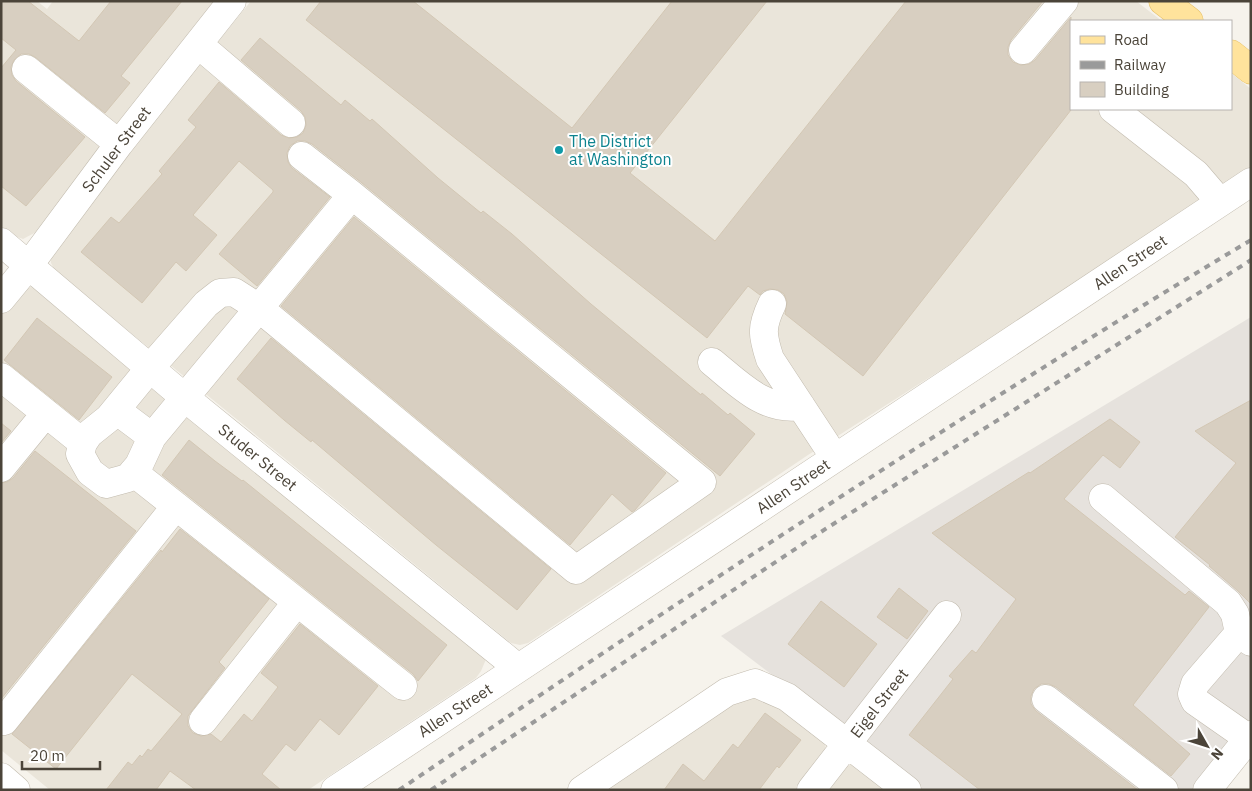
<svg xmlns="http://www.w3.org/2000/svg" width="1252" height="791" font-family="'IBM Plex Sans',sans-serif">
	<rect width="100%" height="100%" fill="#f6f3ec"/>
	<!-- residential -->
	<path fill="#eae5da" d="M1 1H37L47 9 53 1H217L40 230 23 239 15 236 1 226Z
		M251 1H1136L1162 21H1071V109H1231V73L1251 89V167L1157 232 808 455 528 643 520 645 511 643 56 272 51 263 50 254 55 244Z
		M31 287 41 290 487 657 481 671 476 678 308 790H50L1 750V315L21 291Z
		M758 692 820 737 825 745 827 752 800 790H600L736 700Z
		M852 764 894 790H826L844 768Z"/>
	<!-- industrial -->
	<path fill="#e6e2dd" d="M1251 317V719L1195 790H923L721 636Z"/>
	<!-- building -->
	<path fill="#d8cfc1" stroke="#d3c7b4" d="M1 1H28L79 41 111 1H182L121 76 130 83 105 113 35 57 29 54H21L14 60 11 67 12 75 16 81 85 137 26 206 1 186V68L16 50 1 38Z
		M321 1H413L572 128 672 1H767L630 173 715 241 906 1H1043L1011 40 1008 47V55L1013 62 1021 65 1029 64 1035 60 1071 17V110L863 376 785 314 787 302 784 294 778 290 770 289 763 291 760 295 748 286 707 338 306 20Z
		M260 38 341 105 345 100 370 121 372 119 438 178 481 213 483 211 512 234 591 304 701 395 702 393 728 415 730 413 755 434 720 476 362 183 312 144 305 141H297L290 146 287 153 288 162 292 168 330 197 257 286 219 254 273 192V190L239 161 193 215 217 235 186 271 176 262 142 303 81 252 111 217 119 223 162 174 159 171 196 127 188 120 219 82 281 135 289 138 297 137 303 133 306 125 305 117 301 111 241 60Z
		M354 217 666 473 635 510 632 512 612 494 570 545 281 306Z
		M37 318 112 377 79 420 4 360Z
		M271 338 551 569 517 610 436 545 312 440 311 442 284 420 237 379Z
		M1251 400V604L1238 591 1209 566 1210 565 1175 537 1236 463 1195 431Z
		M1110 419 1140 442 1120 468 1103 455 1064 499 1185 595 1189 591 1209 607 1133 705 1190 754 1171 776 1056 687 1049 684H1041L1034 689 1031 696V704L1036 711 1138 790H980L909 735 953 679 949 676 972 650 976 653 1016 599 932 533 1029 472 1030 473Z
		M1 423 11 431 1 443Z
		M189 440 215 461 242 481 243 480 447 645 418 681 413 674 162 475Z
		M35 451 136 531 1 699V483L7 482 13 478Z
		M180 529 269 599 219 662 225 668 188 716V726L193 733 201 736 211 734 221 742 244 714 252 721 278 687 261 673 300 624 378 686 339 735 320 719 295 751 286 744 262 774 281 790H196L170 771 156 790H106L128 762 132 765 140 755 142 757 148 749 151 751 182 714 132 674 56 769 12 734 161 550 162 552Z
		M899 588 928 611 907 639 877 617Z
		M821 601 877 644 844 687 788 644Z
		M765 713 801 740 779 768 777 766 759 790H664L683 764 704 781 733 744 738 748Z"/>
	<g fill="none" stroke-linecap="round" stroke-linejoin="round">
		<defs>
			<path id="minor" d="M198 44 291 123
				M1023 50 1064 1
				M26 69 119 144
				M1113 109 1196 174 1220 202
				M302 156 352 195 702 482 576 570 259 308 352 195
				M1 242 184 397 518 668
				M234 292 259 308 152 437 139 465 128 478 106 484 90 472 80 454 83 443 89 434 109 418 150 368 206 304 220 293Z
				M1 299 29 265 119 144 232 1
				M772 304C761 327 762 335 770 359L835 458
				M712 362C739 384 765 412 801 406
				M1 377 83 443
				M116 410 152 437
				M1 468 46 413
				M133 472 403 686
				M1103 498 1228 603 1235 614 1239 633 1251 642
				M1239 633 1195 684 1192 694 1195 701 1248 738
				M1046 699 1164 790
				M4 721 176 506
				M203 721 297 602
				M1 777 16 790
				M335 790 1251 182
				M582 790 727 692 755 683 787 697 907 790
				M811 790 947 615
				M1207 790 1251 735"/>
			<path id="major" d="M1163 1 1189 21
				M1231 54 1251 70"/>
		</defs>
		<!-- minor casing -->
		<use href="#minor" stroke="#c2bbae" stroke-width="29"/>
		<!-- major casing -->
		<use href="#major" stroke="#e6c16a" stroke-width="29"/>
		<!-- minor -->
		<use href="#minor" stroke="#fff" stroke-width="28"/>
		<!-- major -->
		<use href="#major" stroke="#ffe39c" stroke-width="28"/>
		<!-- rail -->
		<path stroke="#9a9a9a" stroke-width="4" stroke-dasharray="6 6" stroke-linecap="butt" d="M399 790C679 601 961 414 1251 240
			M431 790 827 528 1251 260"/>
	</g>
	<!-- markers -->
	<circle fill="#0f9aa8" stroke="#fff" stroke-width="2" cx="559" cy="150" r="5"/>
	<g text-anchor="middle" stroke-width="4" stroke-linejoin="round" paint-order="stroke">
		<!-- culture labels -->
		<g font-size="16" fill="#0d838f" stroke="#fff" text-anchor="start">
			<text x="569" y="147">The District<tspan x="569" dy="18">at Washington</tspan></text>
		</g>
		<!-- street labels -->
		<g font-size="16" fill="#4b4439" stroke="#fff">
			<text transform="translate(116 149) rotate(-53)" y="6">Schuler Street</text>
			<text transform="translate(1130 262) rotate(-34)" y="6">Allen Street</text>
			<text transform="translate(258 457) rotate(39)" y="6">Studer Street</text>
			<text transform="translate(793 486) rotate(-34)" y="6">Allen Street</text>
			<text transform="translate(879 703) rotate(-52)" y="6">Eigel Street</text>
			<text transform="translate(455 710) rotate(-33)" y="6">Allen Street</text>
		</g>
	</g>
	<!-- border -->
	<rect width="1252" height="791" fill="none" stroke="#4b4439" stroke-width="5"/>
	<!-- legend -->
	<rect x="1070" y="20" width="162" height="90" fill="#ffffff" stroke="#b7b4b0"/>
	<rect x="1080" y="36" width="25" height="8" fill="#ffe39c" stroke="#b7b4b0"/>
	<text x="1114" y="45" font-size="15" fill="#4b4439">Road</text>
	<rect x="1080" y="61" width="25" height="8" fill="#9a9a9a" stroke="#b7b4b0"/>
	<text x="1114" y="70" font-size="15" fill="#4b4439">Railway</text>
	<rect x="1080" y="82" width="25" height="15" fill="#d8cfc1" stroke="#b7b4b0"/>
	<text x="1114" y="95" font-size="15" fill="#4b4439">Building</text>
	<!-- north arrow -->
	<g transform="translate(1207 746) rotate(129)" stroke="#ffffff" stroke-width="4" paint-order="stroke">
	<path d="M0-4L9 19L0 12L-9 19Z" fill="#4b4439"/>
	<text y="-8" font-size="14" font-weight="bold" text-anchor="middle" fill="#4b4439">N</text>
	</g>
	<!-- scale -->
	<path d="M22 761v8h78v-8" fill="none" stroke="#4b4439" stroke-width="2.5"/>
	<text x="30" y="761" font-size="15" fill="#4b4439" stroke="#ffffff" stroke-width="4" paint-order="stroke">20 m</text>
</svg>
